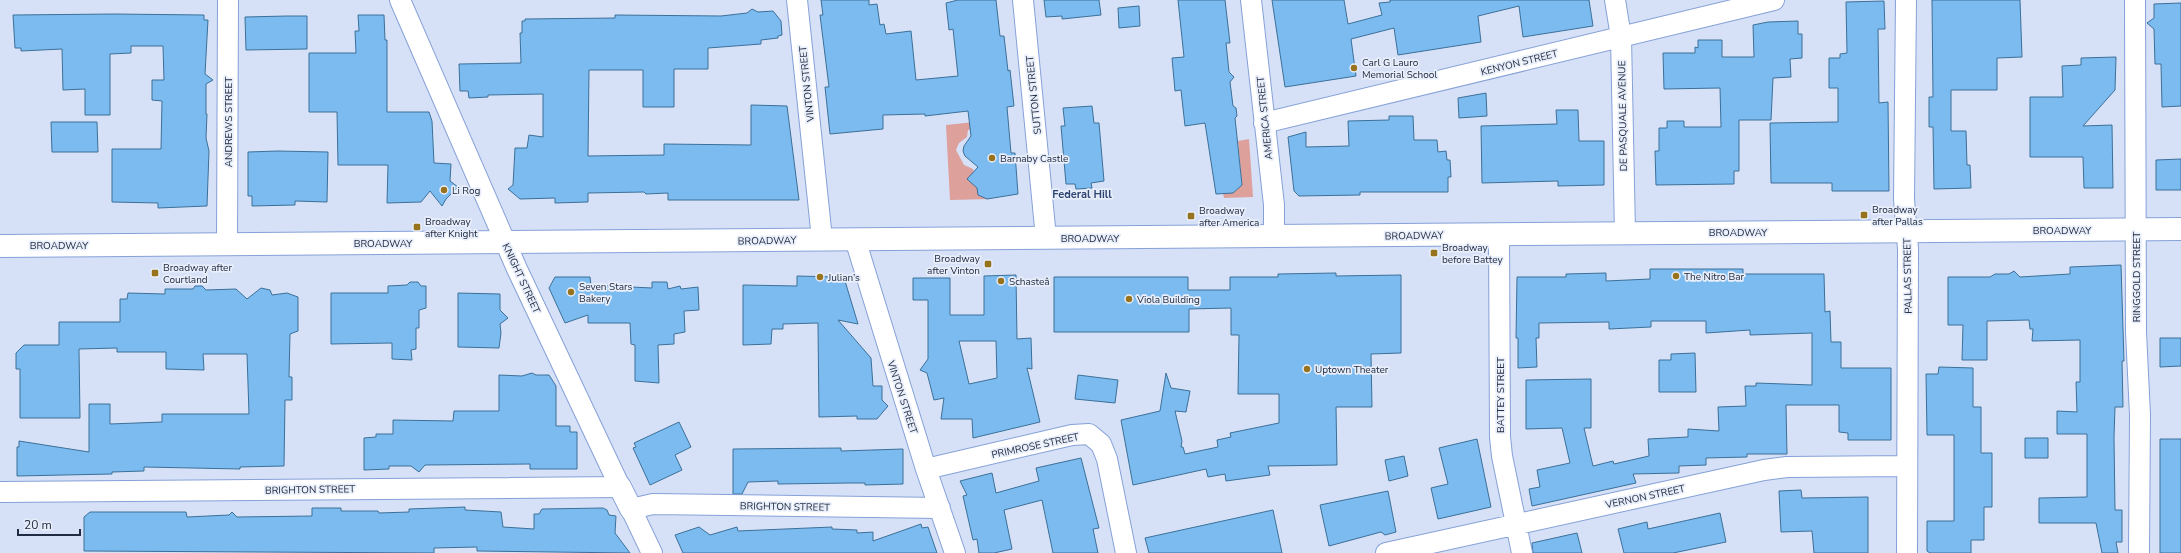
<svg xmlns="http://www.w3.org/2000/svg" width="2181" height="553" font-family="'Nunito Sans',sans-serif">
	<rect width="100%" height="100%" fill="#d6e1f8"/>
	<!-- green -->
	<path fill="#dda09b" d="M974 122 975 129 968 130 967 137 959 143 956 150 964 165 973 169 980 196 991 199 950 200 946 125Z
		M1249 139 1253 197 1224 198 1223 193H1233L1242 185 1238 141Z"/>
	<!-- building -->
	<path fill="#7bbbf0" stroke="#3c7098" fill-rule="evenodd" d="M821 0H869V5L877 4 880 25 884 24 886 34 911 31 916 80 958 76 953 29 949 30 946 3 958 0H996L1000 36H1004L1008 71 1010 70 1014 106 1007 107 1011 153H1015L1018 194 987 199 978 195 977 188 967 179 978 167 965 156 963 151 964 146 971 136 968 111 925 116V114L883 115V129L830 134 825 87H829L820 15H823Z
		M1044 0H1099L1101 15 1062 19V16L1046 17Z
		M1178 0H1225L1230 43H1226L1229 72 1234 77 1230 82 1233 106 1236 108 1237 116 1235 118 1242 185 1233 193 1216 194 1205 123 1185 126 1181 90 1175 91 1172 58 1184 57Z
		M1272 0H1344L1348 24 1382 15 1379 3 1390 2V0H1589L1593 26 1523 37 1519 6 1478 16 1481 42 1398 55 1394 28 1351 39 1356 76 1285 87Z
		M1932 0H2020L2022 57 1997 58V90H1951V131H1966L1967 165H1970L1971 188 1934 189 1933 127H1929V97H1933Z
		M1884 1 1885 29H1878L1879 103 1888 102 1889 191H1832V183H1771L1770 123 1838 122V88H1829V58H1840V54L1847 53 1846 2Z
		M2181 3V106L2162 107 2161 64H2155L2154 29 2147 23 2154 18V4Z
		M1139 6 1140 26 1119 28 1118 8Z
		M752 9 758 12 773 11 781 21 782 35 778 36V38L761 40V44L708 48V69H674V107H643V70H589L588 156 664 155V144L751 145V105L787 106 799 200H668V193L646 194 644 192 588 193V202L555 203V198L520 199 508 189 513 185 515 148H527L529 135 543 137V94L488 95V97L469 98 468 91H460L459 64 521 63 520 33H522V21H525V19L615 18V15L721 16 747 13Z
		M114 14 204 15V20H208L205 74 213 80 206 84V114H207L206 138 209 151 207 206 158 208V203L112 202V149H161L162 101 152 100V80H164L163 46H131V53L110 54V115H85V89L63 90 62 49 21 51V48H15L13 15Z
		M358 15H384L385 40H387V112H429L432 121 434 163 451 164 450 181 458 187 446 199 442 206 430 191 421 202 387 203 388 165H338L337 112H309V53H356L355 31H359Z
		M287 16H307V49L246 50 245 17Z
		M1798 21V34H1802V58L1790 59 1791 77 1773 78 1771 120H1739V171H1734V184L1656 185 1655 151H1659V128H1667V121H1684V127H1721L1720 88 1664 89 1663 53H1695V47L1698 48V40H1722V57H1754L1753 25 1768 22Z
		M2116 57 2115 90 2083 126 2112 125 2113 188H2084L2083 157H2030V97H2063L2062 66 2081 65V58Z
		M1486 93 1487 116 1459 118 1458 98Z
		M1092 106 1094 123H1099L1104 181 1091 183 1092 188 1076 189 1075 184H1066L1061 126H1065L1063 108Z
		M1556 110H1578L1579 141H1604V185L1558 186V181L1482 183 1481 126 1557 124Z
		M1389 116H1413L1414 140H1437L1438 152 1446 151 1447 160H1450L1451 177H1448V192H1360V195L1299 196 1294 191 1288 137 1306 132V147L1349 146 1348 121 1389 120Z
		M51 122H97L98 152H52Z
		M278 151 328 152 327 202 295 201V205L252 206V196H248V152Z
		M2181 159V190H2156V160Z
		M2121 265 2124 361H2122L2123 407H2115L2114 437 2115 510H2122V542H2116L2118 553H2102L2096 523H2039V498L2087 497V434H2057V411L2077 412 2076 382H2080V340L2032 341 2033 329H2030L2029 320 1987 321V360H1962L1963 325H1948V277H1990L1995 274H2009L2014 271 2020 277 2070 274V267Z
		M1650 269H1743V274H1824L1825 312 1830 311 1831 342H1841V368H1891V440H1848V433L1839 432V405H1786L1787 454H1747V457L1706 458V465L1679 466V473L1633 474 1636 483 1532 506 1529 489 1540 487 1537 470 1570 463 1562 428 1526 429V380L1591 379V428H1584L1593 466 1613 461 1614 464 1649 456 1648 439 1688 437V429L1719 431 1718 407 1746 406 1745 386H1756V383L1812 385V333L1750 335V330L1706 333V321H1651V327L1609 329V322L1539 323V338H1536L1537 367 1518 368V338H1516L1517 277H1566V274L1606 273V281L1650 279Z
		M1336 273V276L1401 275V353L1371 354 1372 407H1336L1337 465 1268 466 1270 475 1226 481 1225 474 1208 477 1206 469 1133 485 1121 420 1160 411 1166 373 1171 388 1190 391 1186 412 1175 411 1182 441 1181 447H1183L1185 454 1218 447 1217 440 1231 437 1230 433 1279 423V394H1238L1239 335H1231V308L1189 309V332H1054V277H1188V290H1230V277H1278V274Z
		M1016 275 1017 339 1031 338 1032 369 1027 368 1040 422 973 438 972 419H941L944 398 934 400 927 373 920 370 928 359V300H913V278H950V315H984V276ZM959 341H996L997 378 969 384Z
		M797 276 837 277 845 281 858 324 838 320 871 358 873 386H882V400L888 406 877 419H857V416L819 417 818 323 783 324V329H772L771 344 743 345V285L797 286Z
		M555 277H590L591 285 652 288V282H667L668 289 680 286 681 289 698 287 699 310 684 311 685 332 674 334V344L658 345 659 383 635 381V345L631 344 630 323H588V315L565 323 549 288Z
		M410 282H418L421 286H426V308L419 310V328H416V349L411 350 412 360 392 359V343L331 344V293H388V286L407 285Z
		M195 286H202L206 290 236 289 247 299 261 288 270 290 272 295 287 293 298 297V331L290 334 289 377H292V400H285L284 466 240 467V469L144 467V471L112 472V474L17 476V447H19V441L89 452V404H110V424L162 422V414H249L247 354H203L204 370 166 369V352H117V348L79 349 80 418H20V369H16V353L24 345H59V322H120V299H127L128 293 165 294V289H193Z
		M458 293 500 294V310L508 318 500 324 501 333 499 348 458 347Z
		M2160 338H2181V366L2160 367Z
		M1695 353 1696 392H1659V360H1671V354Z
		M1939 367 1973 368V407H1981V453H1992V507H1984V540H1971V553H1930L1927 551V521H1954V435H1927L1926 374H1938Z
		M532 373 536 375H549L556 386V426H570V432H577V469H530V464L425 465 419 472 411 466H389V469L364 470V438L376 437V434H393V420L453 421 454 411H499V375L522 376Z
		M1078 375 1118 380 1115 403 1075 399Z
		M679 422 691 447 675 455 682 470 650 485 633 448 636 447 634 443Z
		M2025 438H2048V458H2025Z
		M1477 439 1491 507 1438 519 1431 488 1448 484 1439 448Z
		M2160 439H2181V553H2160Z
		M841 448V451L903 449V484L865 485V483H850L778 484V481L748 482 742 494H733V449Z
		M1404 456 1408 476 1389 481 1385 460Z
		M1081 458 1099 528 1093 529 1098 553H1053L1042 500 1004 510 1012 549 994 553H979L977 539 973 540 963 496 967 495 960 481 992 473 996 493 1039 481 1036 468Z
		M1801 490 1802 498 1868 497V553H1814L1812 531 1781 532 1779 491Z
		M1388 491 1396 532 1385 535 1381 532 1329 546 1320 505Z
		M465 507V510L501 512 503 527 534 529V514H539L542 509 603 508 607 510 609 515 616 516 615 533 630 553 477 551V547L434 548V553L84 551V517L90 512H186L187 517 229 515 232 512 237 517 312 516V508H341V511H378L379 513 409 512V509Z
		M1273 510 1282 553H1149L1145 538Z
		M1720 513 1726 542 1673 553H1624L1618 529 1647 522 1648 529Z
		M921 524 922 528 928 527 937 553H683L675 535 699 527 710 535 737 527 738 531 832 527V529L857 530V533L873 532V541Z
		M1577 533 1582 553H1533L1532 543Z"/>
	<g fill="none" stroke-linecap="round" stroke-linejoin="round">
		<defs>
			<path id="minor" d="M797 0 822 239
				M1023 0 1046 238
				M1251 0 1274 205V236
				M1615 0 1621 37 1625 233
				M1906 0 1904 199 1908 249 1907 553
				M2135 0 2136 332 2140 415 2139 553
				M1264 123 1774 0
				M1499 234 1500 437 1502 456 1522 553
				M855 239 926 469 955 553
				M227 244 228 0
				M926 469 1072 435 1089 434 1101 444 1107 459 1126 553
				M0 492 620 487 517 269 400 0
				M652 553 631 509 653 504 940 508
				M1386 553 1764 470 1787 467 1907 466"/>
			<path id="tertiary" d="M620 487 631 509"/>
			<path id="secondary" d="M0 246 2181 229"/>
		</defs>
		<!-- minor casing -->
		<use href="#minor" stroke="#86a1d7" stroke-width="22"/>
		<!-- tertiary casing -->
		<use href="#tertiary" stroke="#86a1d7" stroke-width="24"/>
		<!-- secondary casing -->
		<use href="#secondary" stroke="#86a1d7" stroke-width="24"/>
		<!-- minor -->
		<use href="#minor" stroke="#fff" stroke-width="20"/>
		<!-- tertiary -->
		<use href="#tertiary" stroke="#fff" stroke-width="22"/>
		<!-- secondary -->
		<use href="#secondary" stroke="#fff" stroke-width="22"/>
	</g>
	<!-- markers -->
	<g fill="#97731d" stroke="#e8eefa" stroke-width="1.5">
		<circle cx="1354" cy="68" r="4"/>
		<circle cx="992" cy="158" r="4"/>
		<circle cx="444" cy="190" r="4"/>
		<rect x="1860" y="211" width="8" height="8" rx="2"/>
		<rect x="1187" y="212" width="8" height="8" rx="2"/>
		<rect x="413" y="223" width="8" height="8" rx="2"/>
		<rect x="1430" y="249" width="8" height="8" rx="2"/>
		<rect x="984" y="260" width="8" height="8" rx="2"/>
		<rect x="151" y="269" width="8" height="8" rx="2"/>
		<circle cx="1676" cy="276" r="4"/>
		<circle cx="820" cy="277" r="4"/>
		<circle cx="1001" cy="281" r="4"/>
		<circle cx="571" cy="292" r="4"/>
		<circle cx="1129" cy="299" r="4"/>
		<circle cx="1307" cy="369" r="4"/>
	</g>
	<g text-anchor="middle" stroke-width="3.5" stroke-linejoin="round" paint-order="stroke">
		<!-- poi labels -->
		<g font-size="10" fill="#212b41" stroke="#e8eefa" text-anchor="start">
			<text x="1362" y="66">Carl G Lauro<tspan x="1362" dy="12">Memorial School</tspan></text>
			<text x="1000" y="162">Barnaby Castle</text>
			<text x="452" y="194">Li Rog</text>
			<text x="1872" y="213">Broadway<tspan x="1872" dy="12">after Pallas</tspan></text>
			<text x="1199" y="214">Broadway<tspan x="1199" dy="12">after America</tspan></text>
			<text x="425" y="225">Broadway<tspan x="425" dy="12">after Knight</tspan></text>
			<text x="1442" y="251">Broadway<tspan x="1442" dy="12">before Battey</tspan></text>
			<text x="980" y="262" text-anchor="end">Broadway<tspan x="980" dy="12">after Vinton</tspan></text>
			<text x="163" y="271">Broadway after<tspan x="163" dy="12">Courtland</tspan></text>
			<text x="1684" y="280">The Nitro Bar</text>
			<text x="828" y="281">Julian’s</text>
			<text x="1009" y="285">Schasteâ</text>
			<text x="579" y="290">Seven Stars<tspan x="579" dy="12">Bakery</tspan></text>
			<text x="1137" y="303">Viola Building</text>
			<text x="1315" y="373">Uptown Theater</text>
		</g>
		<!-- street labels -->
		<g font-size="10" fill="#212b41" stroke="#e8eefa">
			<text transform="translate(1519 62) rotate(-14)" y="4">KENYON STREET</text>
			<text transform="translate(806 84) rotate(-96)" y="4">VINTON STREET</text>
			<text transform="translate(1033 95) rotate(-96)" y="4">SUTTON STREET</text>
			<text transform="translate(1622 116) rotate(-91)" y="4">DE PASQUALE AVENUE</text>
			<text transform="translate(1264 118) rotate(-96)" y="4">AMERICA STREET</text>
			<text transform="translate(228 122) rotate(-90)" y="4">ANDREWS STREET</text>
			<text x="2062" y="234">BROADWAY</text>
			<text x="1738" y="236">BROADWAY</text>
			<text transform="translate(1414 235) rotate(-1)" y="4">BROADWAY</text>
			<text x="1090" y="242">BROADWAY</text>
			<text transform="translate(767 240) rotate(-1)" y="4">BROADWAY</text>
			<text x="383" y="247">BROADWAY</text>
			<text x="59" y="249">BROADWAY</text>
			<text transform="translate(1907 276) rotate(-91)" y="4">PALLAS STREET</text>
			<text transform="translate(2136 277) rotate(-90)" y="4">RINGGOLD STREET</text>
			<text transform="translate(522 278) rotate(65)" y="4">KNIGHT STREET</text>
			<text transform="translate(1500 395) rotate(-90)" y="4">BATTEY STREET</text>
			<text transform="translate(903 397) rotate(72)" y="4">VINTON STREET</text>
			<text transform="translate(1035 445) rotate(-12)" y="4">PRIMROSE STREET</text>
			<text transform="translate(310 489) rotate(-1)" y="4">BRIGHTON STREET</text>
			<text transform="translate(1645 496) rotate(-12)" y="4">VERNON STREET</text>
			<text transform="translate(785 506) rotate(1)" y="4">BRIGHTON STREET</text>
		</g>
		<!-- neighbourhood labels -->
		<g font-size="11" font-weight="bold" fill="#2f4574" stroke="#e8eefa">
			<text x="1082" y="198">Federal Hill</text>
		</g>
	</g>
	<!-- scale -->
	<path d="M18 529v6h62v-6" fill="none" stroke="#212b41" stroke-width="2"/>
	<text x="24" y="529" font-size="12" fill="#212b41" stroke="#e8eefa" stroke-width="3" paint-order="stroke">20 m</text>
</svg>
